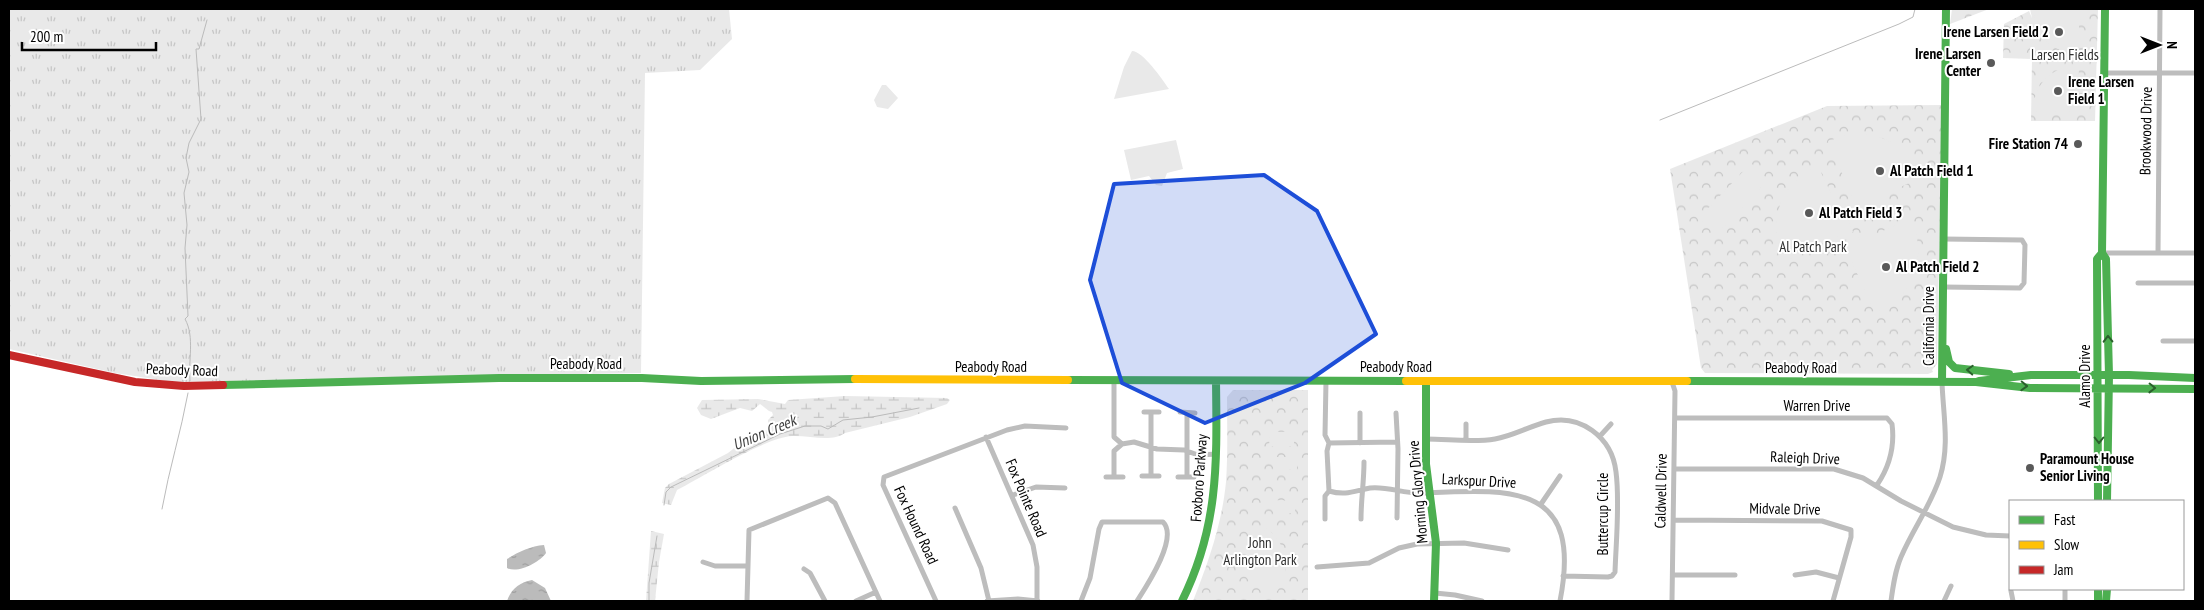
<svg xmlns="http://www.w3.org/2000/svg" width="2204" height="610" font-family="'PT Sans Narrow',sans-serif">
	<defs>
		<pattern id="grass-tufts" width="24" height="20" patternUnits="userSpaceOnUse" patternTransform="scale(1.25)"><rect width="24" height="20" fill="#e9e9e9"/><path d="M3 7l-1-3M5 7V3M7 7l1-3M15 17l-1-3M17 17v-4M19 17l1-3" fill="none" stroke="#c6c6c6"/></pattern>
		<pattern id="wetland-marsh" width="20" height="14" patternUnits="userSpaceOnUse" patternTransform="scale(1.25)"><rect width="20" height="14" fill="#e9e9e9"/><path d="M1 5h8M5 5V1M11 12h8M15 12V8" fill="none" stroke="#c6c6c6"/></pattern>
		<pattern id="park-crowns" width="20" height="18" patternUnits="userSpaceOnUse" patternTransform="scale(1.25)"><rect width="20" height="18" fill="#e9e9e9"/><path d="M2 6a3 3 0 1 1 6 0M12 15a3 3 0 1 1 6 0" fill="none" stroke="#c6c6c6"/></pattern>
		<pattern id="water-ripples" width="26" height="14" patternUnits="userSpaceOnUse" patternTransform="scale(1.25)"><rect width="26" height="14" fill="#bbb"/><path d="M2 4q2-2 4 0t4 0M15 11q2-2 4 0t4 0" fill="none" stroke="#9f9f9f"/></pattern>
	</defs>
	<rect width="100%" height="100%" fill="#fff"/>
	<!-- grass -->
	<path fill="url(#grass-tufts)" d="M9 9H729L732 39 700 70 645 73 641 373 173 382 115 373 9 349Z"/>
	<!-- wetland -->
	<path fill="url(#wetland-marsh)" d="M845 396 947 398 950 400 947 404 910 417 845 433C831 443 809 435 792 436 764 438 704 476 677 490L671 505 662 503 665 488 669 484 728 453 743 441 768 429V420L773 415 772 412 769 411 760 404 752 411 740 408 711 419 701 415 697 408 702 400 758 399 785 404 788 400Z
		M651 531 664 534 659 562 655 601H646Z"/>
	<!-- park -->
	<path fill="url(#park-crowns)" d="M1952 9H1989L1950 24Z
		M2030 9H2098L2095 121H2031L2032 59 2003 58 2004 24 2029 11 2032 18Z
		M1942 105 1937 364 1932 370 1933 372 1928 374 1705 373 1701 368 1670 169 1827 106Z
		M1233 390H1308V601H1193C1208 563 1222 524 1226 482 1228 454 1227 425 1227 397Z"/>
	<!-- pitch -->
	<path fill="#e9e9e9" d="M2034 9 2077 10 2079 13V54C2053 53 2033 36 2034 9Z
		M1132 51C1143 51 1162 79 1169 89L1114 99 1124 67Z
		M2070 66H2079L2078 109 2073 112 2033 111C2034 88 2046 71 2070 66Z
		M882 85H886L898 98 888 109 877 107 874 100Z
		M1851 134C1883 132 1910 148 1922 177L1877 198 1883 208 1852 210 1850 196H1852L1828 141Z
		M1176 140 1183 169 1167 173 1162 186 1156 185 1149 176 1131 180 1124 150Z
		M1751 163 1768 180 1717 234 1699 218Z
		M1818 166 1841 214 1849 221 1853 232 1842 242 1839 236 1783 262C1769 222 1777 184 1818 166Z
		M1912 218C1926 258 1917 295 1875 313L1851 260 1850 269 1841 243 1857 235 1860 241Z
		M1270 432H1294V446H1269Z
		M1275 457H1297V469H1275Z
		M1273 500 1295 501V513H1273Z
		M1266 528C1289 545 1292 572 1275 594L1240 568V563Z"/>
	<!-- water -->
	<path fill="url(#water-ripples)" d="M544 545 546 553C540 562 518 574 507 568V559C518 552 531 546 544 545Z
		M532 580 545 588 551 601H507C511 589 520 582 532 580Z"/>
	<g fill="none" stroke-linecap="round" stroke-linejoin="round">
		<!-- stream -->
		<path stroke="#bbb" stroke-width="1" d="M1660 120 1899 24 1913 17 1915 9
			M190 380C188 361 195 337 185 319L188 316 185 248 187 225 184 193 189 172 186 158 189 143 201 119 196 49H199L207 20
			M664 505 666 492 671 487 780 434 805 426H821L828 429 843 420 872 417 919 408
			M162 509C169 469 181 432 188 393
			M649 601V583L657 536"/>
		<!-- street -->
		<path stroke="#bdbdbd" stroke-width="5" d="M2105 73H2195
			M2102 253H2195
			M2158 253 2160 9
			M2138 283H2195
			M1943 287 2020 288 2024 283 2025 245 2022 240 1943 239
			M2163 341H2195
			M1326 381 1325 435 1329 443
			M1672 382 1675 391 1672 601
			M1144 412H1159
			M1180 412 1195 413
			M1360 413V443
			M1396 413 1398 449 1397 518
			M1675 418H1887L1892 424C1895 447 1890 466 1877 485
			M1600 436 1611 424
			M986 437 1033 545 1037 567V601
			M1426 439C1448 439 1473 443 1495 439 1512 436 1528 427 1546 422 1580 413 1612 437 1616 472 1620 502 1616 542 1615 572L1612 576 1608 577 1563 576
			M1466 440V424
			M1329 443 1397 442
			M1122 444 1134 442 1157 449 1184 450 1198 455 1217 454
			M1674 469H1834L1863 478 1901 501 1953 527 1986 535 2010 536
			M1142 476H1159
			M1151 476V412
			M1106 477H1123
			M1114 477V451L1122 444 1114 437V380
			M1178 477H1194
			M1187 477V413
			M1329 491C1346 496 1354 491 1370 488 1388 486 1404 494 1422 493 1513 489 1583 483 1560 601
			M1013 495 1036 487 1065 488
			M1541 504 1560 476
			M955 508 981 568 989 601
			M1325 519V496L1329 491 1327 451 1329 443
			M1361 519C1361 499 1364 482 1364 462
			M1674 520 1822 521 1851 530V537L1833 601
			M703 562 715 566H747
			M1317 567 1369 563 1399 548 1417 544 1464 543 1508 550
			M804 569 810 573 825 601
			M1673 575H1735
			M1795 575 1816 572 1839 578
			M2011 591 2013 601
			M1435 593 1455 595 1482 601
			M747 601 749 530 828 498 835 503 880 601
			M856 601 876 592
			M936 601 883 485 884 477 1007 430 1025 426 1066 428
			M987 601 1018 599 1038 601
			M1081 601 1090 578 1099 529 1102 522H1163C1179 538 1146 587 1137 601
			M1891 601C1893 586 1895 571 1901 557 1913 529 1931 505 1940 477 1950 445 1943 414 1942 382
			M1944 601 1951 586
			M2065 601V589"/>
		<!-- fast -->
		<path stroke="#4caf50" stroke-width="8" d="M2105 9 2102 253 2106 259 2109 375 2107 501
			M1946 349 1949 362 1955 368 2009 374
			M1068 380 1406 381
			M1426 381V464L1436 543 1434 601
			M1687 381 1976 382 2030 388 2195 389
			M1979 381 2031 375H2129L2195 378
			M1942 382 1946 9
			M223 385 499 378H642L701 381 855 379
			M2098 501 2097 259 2102 253
			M2098 589V601
			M1182 601C1219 526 1217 462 1216 381
			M2106 601 2107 589"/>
		<!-- slow -->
		<path stroke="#ffc107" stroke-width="8" d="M855 379 1068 380
			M1406 381H1687"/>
		<!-- jam -->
		<path stroke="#c62828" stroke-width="8" d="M9 355 135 382 184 386 223 385"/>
	</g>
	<!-- one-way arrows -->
	<defs><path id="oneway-chevron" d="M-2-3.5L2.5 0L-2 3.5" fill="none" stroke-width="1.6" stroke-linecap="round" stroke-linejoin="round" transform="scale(1.25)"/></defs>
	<g stroke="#2a602c">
		<use href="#oneway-chevron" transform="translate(2108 339) rotate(-91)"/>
		<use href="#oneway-chevron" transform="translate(1970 370) rotate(-177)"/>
		<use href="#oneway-chevron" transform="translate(2024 386) rotate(2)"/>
		<use href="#oneway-chevron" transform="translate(2152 388) rotate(1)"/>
		<use href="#oneway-chevron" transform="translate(2099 440) rotate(90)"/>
	</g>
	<!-- marked area -->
	<path fill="#1d4ed8" fill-opacity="0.2" stroke="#1d4ed8" stroke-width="4" stroke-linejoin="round" d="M1264 175 1317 211 1376 334 1305 383 1205 423 1122 383 1090 280 1114 184Z"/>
	<!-- markers -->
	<g fill="#595959" stroke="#fff" stroke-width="2">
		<circle cx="2059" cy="32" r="5"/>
		<circle cx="1991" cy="63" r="5"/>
		<circle cx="2058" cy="91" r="5"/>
		<circle cx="2078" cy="144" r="5"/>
		<circle cx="1880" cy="171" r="5"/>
		<circle cx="1809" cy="213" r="5"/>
		<circle cx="1886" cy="267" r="5"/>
		<circle cx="2030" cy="468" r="5"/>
	</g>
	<g text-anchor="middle" stroke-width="4" stroke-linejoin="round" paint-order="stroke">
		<!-- poi labels -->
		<g font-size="15" font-weight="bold" fill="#000" stroke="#fff" text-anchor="start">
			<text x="2049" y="37" text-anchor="end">Irene Larsen Field 2</text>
			<text x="1981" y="59" text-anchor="end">Irene Larsen<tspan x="1981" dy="17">Center</tspan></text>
			<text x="2068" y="87">Irene Larsen<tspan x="2068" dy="17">Field 1</tspan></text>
			<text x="2068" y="149" text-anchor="end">Fire Station 74</text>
			<text x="1890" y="176">Al Patch Field 1</text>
			<text x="1819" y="218">Al Patch Field 3</text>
			<text x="1896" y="272">Al Patch Field 2</text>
			<text x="2040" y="464">Paramount House<tspan x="2040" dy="17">Senior Living</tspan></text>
		</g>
		<!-- park labels -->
		<g font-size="15" fill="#2e2e2e" stroke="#fff">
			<text x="2065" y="60">Larsen Fields</text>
			<text x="1813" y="252">Al Patch Park</text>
			<text x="1260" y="548">John<tspan x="1260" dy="17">Arlington Park</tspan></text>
		</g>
		<!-- street labels -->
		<g font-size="15" fill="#000" stroke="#fff">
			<text transform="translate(2146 131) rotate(-89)" y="5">Brookwood Drive</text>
			<text transform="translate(1929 326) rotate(-90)" y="5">California Drive</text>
			<text x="586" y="369">Peabody Road</text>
			<text x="991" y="372">Peabody Road</text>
			<text x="1396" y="372">Peabody Road</text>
			<text x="1801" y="373">Peabody Road</text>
			<text transform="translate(182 370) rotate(2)" y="5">Peabody Road</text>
			<text transform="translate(2085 376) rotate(-90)" y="5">Alamo Drive</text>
			<text x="1817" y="411">Warren Drive</text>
			<text transform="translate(1805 458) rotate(2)" y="5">Raleigh Drive</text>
			<text transform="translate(1199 478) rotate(-86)" y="5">Foxboro Parkway</text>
			<text transform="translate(1479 481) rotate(3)" y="5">Larkspur Drive</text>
			<text transform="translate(1661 491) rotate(-89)" y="5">Caldwell Drive</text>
			<text transform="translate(1418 492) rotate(-95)" y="5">Morning Glory Drive</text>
			<text transform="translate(1026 498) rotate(67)" y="5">Fox Pointe Road</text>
			<text transform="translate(1785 509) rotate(1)" y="5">Midvale Drive</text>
			<text transform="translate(1603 514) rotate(-90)" y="5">Buttercup Circle</text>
			<text transform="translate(916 525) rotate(65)" y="5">Fox Hound Road</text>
		</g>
		<!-- water labels -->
		<g font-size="16" font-style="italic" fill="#3f3f3f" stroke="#fff">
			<text transform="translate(764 432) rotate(-23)" y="6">Union Creek</text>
		</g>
	</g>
	<!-- border -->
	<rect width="2204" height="610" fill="none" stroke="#000000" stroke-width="20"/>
	<!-- legend -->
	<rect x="2009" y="500" width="175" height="90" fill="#ffffff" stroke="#999999"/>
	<rect x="2019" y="516" width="25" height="8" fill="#4caf50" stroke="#999999"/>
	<text x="2054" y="525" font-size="15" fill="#000000">Fast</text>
	<rect x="2019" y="541" width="25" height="8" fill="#ffc107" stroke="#999999"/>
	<text x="2054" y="550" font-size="15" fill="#000000">Slow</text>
	<rect x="2019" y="566" width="25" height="8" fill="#c62828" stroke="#999999"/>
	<text x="2054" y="575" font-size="15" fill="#000000">Jam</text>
	<!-- north arrow -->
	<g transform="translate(2159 45) rotate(90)" stroke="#ffffff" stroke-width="4" paint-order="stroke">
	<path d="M0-4L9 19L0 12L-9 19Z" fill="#000000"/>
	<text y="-8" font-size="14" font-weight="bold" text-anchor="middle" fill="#000000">N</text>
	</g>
	<!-- scale -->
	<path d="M22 42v8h134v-8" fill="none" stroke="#000000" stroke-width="2.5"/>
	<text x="30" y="42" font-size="15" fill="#000000" stroke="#ffffff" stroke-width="4" paint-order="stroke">200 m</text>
</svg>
